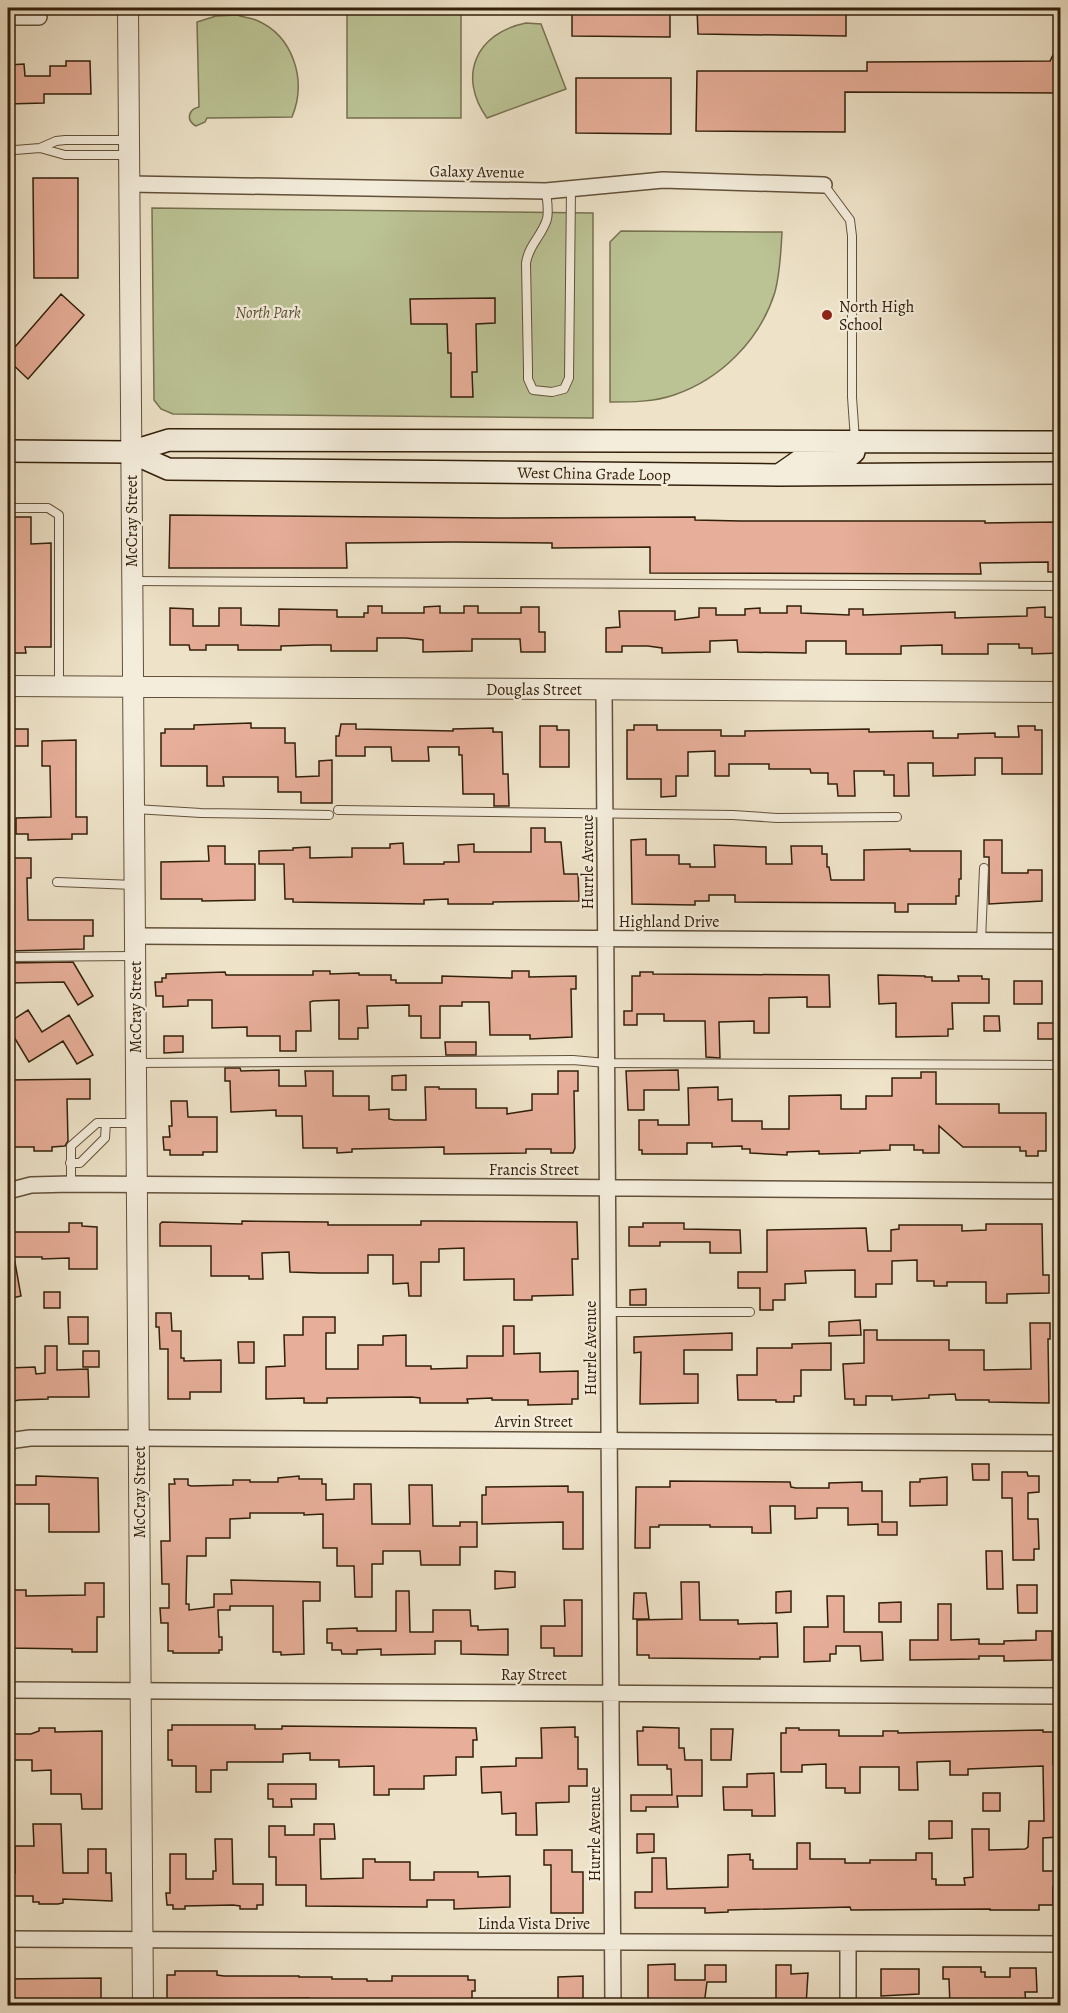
<svg xmlns="http://www.w3.org/2000/svg" width="1068" height="2013" font-family="Alegreya,serif">
	<rect width="100%" height="100%" fill="#eee3c9"/>
	<filter id="stains"><feTurbulence type="fractalNoise" baseFrequency=".00333" numOctaves="4"/><feColorMatrix values="0 0 0 0 .2 0 0 0 0 .09 0 0 0 0 .02 0 0 0 .5 -.17"/></filter>
	<radialGradient id="worn" r=".72"><stop offset=".6" stop-color="#630" stop-opacity="0"/><stop offset="1" stop-color="#630" stop-opacity=".3"/></radialGradient>
	<!-- green -->
	<path fill="#bbc395" stroke="#777250" stroke-width="1.5" d="M347 8H461V118H347Z
		M237 15C243 17 250 18 256 20 294 36 307 81 292 117L207 118 205 122 196 126C185 120 189 109 199 107L197 22 216 16Z
		M526 23 541 24 566 89 487 118C457 76 476 33 526 23Z
		M152 208 593 213V418L173 414 161 409 154 400Z
		M621 231 782 232C781 253 780 273 775 292 760 340 721 379 674 395 654 402 631 402 610 402V242Z"/>
	<!-- building -->
	<path fill="#e7ae99" stroke="#33200a" stroke-width="1.5" d="M572 8H670V37L572 36Z
		M697 8H846V36L698 34Z
		M1060 41V93L845 92V132L696 131 697 71H867V62L1050 61Z
		M66 61H90L91 94H44V103L8 104V65L24 64 25 76H50V66H66Z
		M576 78H671V134L576 133Z
		M33 178H78V278H34Z
		M61 294 84 315 28 379 8 360V355Z
		M495 298V323L476 324 477 372H472L473 397H451V353H448L447 324H411L410 299Z
		M170 515 497 518 695 517V520L741 521H985V523L1060 522V572H1048V562L980 563 981 574 650 573V547L552 548V543L454 542 346 543 347 568H169Z
		M8 517H31V544L51 543V647H25L26 653H8Z
		M368 606H382V613H424V607L440 606V613H464V606H478V613H521V607H539V632H545V652H521L520 639H472V651L423 652V640L406 638H377V651H331V645H314L281 646V650H238V645H206V650H190L189 645H170V608L193 609V626H219V608H241V625L279 626V609L337 610V617H364V613H368Z
		M787 606H801V613L849 615V609H863V615L955 612V618L1027 616V608L1045 607V617L1060 618V653L1032 654V648H1019V644H988V654H942V645L901 646V654H846V641H806V653L738 652 737 640 710 641V652L662 653V648L648 646H622V652H606V628L620 627 619 611H675V620L699 617V608H716V615H745V609L760 608V613H787Z
		M251 723V728H285V743H295L296 777 319 776V761L332 760V803H301V792H278V777H223L224 786H207V766H161V733H165V729H194V725Z
		M341 724H356V729L453 731V729L493 728V732H502L503 774H508L509 806H494V794H463L462 755H459V747H428L429 761H392L391 747H365V756H336V736H339Z
		M634 725H657V730H721V736H745V731L869 729V732L933 731V738H958V734L995 733V737H1019L1018 726H1035V730H1042V774H1002V758H975V775L933 776V763H908L909 796H894V775H884V771H854L855 796H838L837 784H828V773H811L810 769H769V764H729V776H715V751L688 752V776H676V796L661 797V779H627V730H634Z
		M540 726H557V730H569V767H540Z
		M8 729H28V746H8Z
		M76 740V817H87V834H72V839L28 840V834H16V818L51 817 50 766H42V741Z
		M531 828H545V842H561L564 874H578L579 901 493 902V904H448V899L424 900V904L293 902V899H285L284 864H259V851L293 850V848L310 847V858L352 857V848H390V844L403 843 404 864H444V862H459L458 845 474 844V852H531Z
		M646 839V855H679V864H690V867H715L714 845 766 847V864H792L791 846H822V854H827V867H829L831 880H864V850L910 849V851H961V879H959V896H956V904H908V912H895V903L735 902V895H709V901H695V905L632 904 631 840Z
		M984 840H1002V873H1028V870H1042V901L989 904V857H984Z
		M208 846H225V864H255V900L202 901V899H161V862L209 861Z
		M8 858H31V878H27L28 920H93V936H84V949L8 951Z
		M73 962 93 996 78 1005 64 982 8 983V963Z
		M313 971H330V974L359 973V975H391V980H396V983H442V976L512 978V971H529V977L576 976V989H571L572 1037 530 1039V1035H490L489 1002H462V1006H440V1038H421V1016H409V1005L367 1006 368 1028H358V1039H339V1000L313 1001 310 1002 311 1031H296V1051H280V1036H247V1027L212 1028V1000H188V1006L163 1007V996H156L155 982H162V978H166V974L225 972 226 975H313Z
		M640 972H653V974L829 975 830 1007H807V997L769 998V1033H754V1021L719 1022 720 1058 706 1057 705 1021H664V1014H637V1025H624V1011H632V976H640Z
		M878 975 925 976V977H932V981H959L958 976H982V979H989V1003H952L953 1029H948V1036L896 1037V1003L879 1004Z
		M1014 981H1042V1004H1014Z
		M28 1010 42 1032 69 1015 93 1055 77 1064 63 1041 29 1062 8 1027V1023Z
		M984 1016H999L1000 1031H984Z
		M1038 1023H1054V1039H1038Z
		M164 1036H183V1052L164 1053Z
		M445 1042H476V1055H446Z
		M225 1068H240L241 1071 279 1070V1086H306L305 1071H333V1096H369V1110L389 1109V1119L394 1120H426L425 1087H439V1089H476V1108H507V1114L532 1110V1094H558V1071H578V1091H574L575 1148 573 1153H551V1149H526V1153L444 1154V1147L352 1149V1152L337 1153V1148H303L302 1116H276V1110L231 1112 230 1081H225Z
		M678 1070 679 1090H644V1110H628L626 1071Z
		M921 1072H936V1104H999V1113H1046V1151H1038V1156H1026V1151H1020V1147H963L939 1126V1153H923V1150H914V1145H890V1150L860 1151V1153L819 1154V1151L787 1152V1155L750 1153V1149H742V1146L712 1147V1143H687V1154H642V1150H639V1120H658V1125H689L688 1088 718 1087V1100L732 1099V1121H762V1129H789V1096L841 1095V1109H866V1096H892V1078H921Z
		M406 1075V1090H392V1076Z
		M90 1079V1099H67L68 1141 65 1146 52 1147V1151H34V1147H8V1080Z
		M171 1101H187L188 1117H217V1152H203V1155H170V1150H164L163 1137H170L169 1126H172Z
		M242 1221 328 1222V1225H421V1221H439L577 1222 578 1259H572L573 1295 532 1296V1300H514V1279L464 1280V1248L439 1249V1262H421V1296H409L408 1283 393 1284V1255H368V1273H320L290 1272 289 1252 262 1253 263 1279H249V1276H211V1246H160V1224L162 1222 242 1224Z
		M69 1223H82V1226L97 1227V1269H69V1258L42 1259V1257H14L21 1296 8 1299V1232H69Z
		M643 1223H684V1229L740 1230 741 1253H710V1242H660V1246H629V1227H643Z
		M986 1224H1042L1043 1275H1049V1293L1007 1294V1303H986V1282H947V1286H934V1281H917V1260L892 1261V1284H876V1297H855V1270L805 1271 806 1283 785 1284V1300H773V1310H760V1288H738V1272H767V1230L866 1228 868 1251H891V1230L899 1229V1225H962V1231L986 1230Z
		M646 1289V1305H630V1290Z
		M44 1292H60V1308H44Z
		M156 1313H171L172 1331H181V1358H184V1361L221 1360V1392H190V1399H168V1349H160L159 1327H156Z
		M68 1317H88V1344H69Z
		M303 1317H335V1333H326V1369H358V1345H383V1336L406 1335V1366H431V1369L467 1368V1356H503V1326H514V1354L540 1353V1372L578 1371V1399H572V1404L528 1405V1400H492V1398L467 1399 468 1403H420V1398L412 1397 327 1398V1403H304V1398L266 1399V1367L285 1366 284 1335H303Z
		M860 1320 861 1335 829 1336V1322Z
		M1030 1323H1050V1339H1048L1049 1403 989 1402V1400H956L955 1394 929 1395V1398L892 1400V1396H866V1405H854V1399H845L843 1364 864 1363V1330H877V1340H949V1350H984V1370L1031 1369Z
		M732 1333V1350H684V1374H698V1403L640 1404 641 1352 634 1353V1337Z
		M238 1342H254V1363H239Z
		M831 1343V1370H801V1396H794V1402H776V1400H738L737 1375H757V1348H792V1344Z
		M45 1346H57V1370L88 1369 89 1397H48V1399L19 1400 8 1402V1368L35 1367 36 1374 45 1373Z
		M83 1351H99V1367H83Z
		M972 1464H989V1480H973Z
		M1002 1472H1027L1028 1476H1039V1492L1028 1493V1519H1038L1039 1549H1034V1560H1013L1012 1498H1002Z
		M36 1476 98 1478 99 1532H49V1504H8V1485H36Z
		M299 1476V1479H322V1484H326V1500L354 1499V1484H371L372 1524H410L409 1485H432L433 1526H460V1522H477V1547H460V1565H421L420 1551H383V1564H372V1597H355L354 1566H337V1548H323V1514L304 1515V1513H250V1518L230 1519V1538H206V1556H187L186 1604H189V1610L214 1607V1594H232L231 1580 320 1582V1601H303L304 1654 281 1655V1652H273V1606H230V1610H218L219 1637H222V1650H219V1653H173V1651H168V1623H161L160 1608H169V1584H162L161 1541H170L169 1484H175L174 1479H188V1485L191 1486 233 1485V1480H250V1482H278V1478Z
		M947 1477V1505L910 1506V1482H920V1479Z
		M670 1481 790 1482 791 1487 796 1488H829V1483L862 1482V1491H882V1522H897V1535H878V1524L848 1525V1508H817V1518L795 1519V1506H770L771 1533H752V1527H710V1525H659V1527H650V1548H635L636 1487H670Z
		M568 1486V1492H583V1549H563V1522L482 1524V1495H486V1487Z
		M986 1551H1002L1003 1589H987Z
		M495 1571 515 1572V1587L495 1589Z
		M681 1582H699L700 1620H738V1624L777 1623 778 1657H760V1659L649 1658V1655H637V1620L682 1619Z
		M85 1583H104V1617H97V1652H72V1649L8 1648V1624H11L10 1590H26V1596L85 1595Z
		M1017 1585H1037V1613H1018Z
		M396 1591H409L410 1632H433V1610H470L471 1626H478V1630L508 1629V1655L461 1654V1641H435V1654L381 1655V1649L357 1650V1654H342L341 1650H332V1643H327V1629L357 1628V1631H396Z
		M791 1591V1612L776 1613V1592Z
		M634 1593H646L649 1619H633Z
		M827 1596H844V1632H882L883 1660 861 1661 860 1646H836V1654H830V1661L804 1662V1627H828Z
		M564 1600H582V1656H554V1648H541V1626H565Z
		M901 1602V1622H879V1603Z
		M938 1604H951V1640L979 1639V1644H1004V1641L1036 1640V1631H1052V1660L1004 1661V1656H979V1659L910 1660V1640H938Z
		M172 1725H255V1729H282V1726L476 1728 477 1740H473V1757H456V1775L424 1776V1789H389V1795H374V1766L339 1767V1760H310V1753L283 1754V1762H227V1770H211V1792H196V1766H172V1760H168V1730H172Z
		M575 1727V1737H578V1769H587V1786H569V1802L536 1803 537 1835H516V1813L502 1814 501 1792 482 1793 481 1767 516 1766V1758H542L541 1728Z
		M643 1727 679 1728V1748H684L685 1760H702V1796H677L678 1807H646V1811H631V1795H672L671 1769H667V1765H638L637 1731H643Z
		M39 1728H55V1732L102 1731V1809H82L81 1794H51V1770L32 1771V1760H8V1734H31L39 1731Z
		M786 1728H799V1730H839V1736H883V1731H898V1733L1043 1730V1732H1053V1764H1060L1059 1837 1043 1838V1871H1058L1059 1887H1053V1905H1039V1910H990V1909L851 1910 850 1907 728 1910V1912L705 1913V1908H635V1892H652V1858H666L667 1889 728 1887V1855L750 1854V1860H753V1869H797V1843H810V1859H845V1863H870V1860H916V1853H932V1879H936V1885H965L964 1878 973 1877 972 1829H989V1850L1025 1849 1028 1847 1029 1821H1044L1043 1766 968 1769V1775H950V1761L917 1762 918 1790H899V1767H860V1793H845V1788H826V1764L802 1765V1772H781V1733H786Z
		M711 1729H733L731 1760H711Z
		M774 1773 775 1816H752V1810H724L723 1787H747V1774Z
		M268 1784H316V1799H291L292 1807H273V1799H268Z
		M983 1793H1000V1811H983Z
		M929 1821H952V1838L929 1839Z
		M33 1824H61L63 1873H88V1849H106V1873H111L112 1901 63 1899V1903L58 1904H39V1902H33V1896H8V1873H15V1846H34Z
		M314 1824H334L335 1839H320L321 1879 363 1878V1859H375V1862H410V1880H434V1872H478V1877L510 1876V1907L454 1909V1900H427V1907L306 1906V1885H276V1857H269V1826H285V1835H314Z
		M637 1834H654V1852L637 1853Z
		M215 1839H232L233 1884H263V1905H257V1909H240V1906L233 1905 185 1906V1909H173V1905H167L166 1893H170V1854H186V1879H213V1871H216Z
		M544 1850H572V1872H583V1913H551V1865H544Z
		M675 1964V1980H705V1965H726V1982H707L704 2005 648 2006V1965Z
		M776 1965H791V1974L808 1973 806 2006H776Z
		M943 1967H981V1972H985V1977H1010V1968H1036L1037 1992H1025L1026 2006H950L949 1979H943Z
		M881 1969H919V1994L881 1996Z
		M175 1971H217V1975L224 1976H299V1977H332V1979H367V1981H392V1976H468V1980H475V1991H472V2006H452V2003H407V2006L309 2004V1998L167 2000V1975H175Z
		M583 1976V2002L558 2003V1977Z
		M101 1978V2006H45V2000H8V1979Z"/>
	<g fill="none" stroke-linecap="round" stroke-linejoin="round">
		<defs>
			<path id="service" d="M127 140H65L56 141 40 148 65 155H127
				M8 152 15 150 40 148
				M824 185 850 220 852 236V397L855 440
				M546 191C547 200 549 210 547 219 542 236 529 244 526 263L528 370V379L533 390 552 392 564 389 569 378 571 188
				M8 508H48L59 515V685
				M132 581 1060 586
				M135 809 201 813 329 815
				M338 810 733 815 777 818 897 817
				M57 882 134 885
				M981 941 984 868
				M8 957 134 956
				M135 1063 573 1060 606 1063 1060 1065
				M70 1163H80L105 1138 106 1123
				M71 1184V1146L97 1123H136
				M608 1312H750"/>
			<path id="minor" d="M8 17H39
				M129 184 546 191 663 180 824 185
				M604 690 613 2006
				M134 936 1060 941
				M8 1191 31 1185 71 1184 1060 1191
				M8 1441 30 1438H138L1060 1443
				M8 1690 1060 1696
				M8 1939 1060 1944
				M848 1943V2006"/>
			<path id="tertiary" d="M128 8 143 2006
				M8 686 1060 692"/>
			<path id="secondary" d="M8 451 130 452 169 440 1060 442
				M130 452 168 469 779 475 1060 473
				M779 475 805 457H848L854 452 855 441"/>
		</defs>
		<!-- service casing -->
		<use href="#service" stroke="#62513a" stroke-width="10"/>
		<!-- minor casing -->
		<use href="#minor" stroke="#62513a" stroke-width="18"/>
		<!-- tertiary casing -->
		<use href="#tertiary" stroke="#62513a" stroke-width="22"/>
		<!-- secondary casing -->
		<use href="#secondary" stroke="#33200a" stroke-width="24"/>
		<!-- service -->
		<use href="#service" stroke="#f4eddc" stroke-width="8"/>
		<!-- minor -->
		<use href="#minor" stroke="#f4eddc" stroke-width="15"/>
		<!-- tertiary -->
		<use href="#tertiary" stroke="#f4eddc" stroke-width="20"/>
		<!-- secondary -->
		<use href="#secondary" stroke="#f4eddc" stroke-width="21"/>
	</g>
	<!-- markers -->
	<circle fill="#8f2418" stroke="#f4eddc" stroke-width="2" cx="827" cy="315" r="6"/>
	<g text-anchor="middle" stroke-width="4.5" stroke-linejoin="round" paint-order="stroke">
		<!-- street labels -->
		<g font-size="16" fill="#33200a" stroke="#f4eddc">
			<text transform="translate(477 171) rotate(1)" y="6">Galaxy Avenue</text>
			<text transform="translate(594 473) rotate(1)" y="6">West China Grade Loop</text>
			<text transform="translate(131 521) rotate(-90)" y="6">McCray Street</text>
			<text x="534" y="695">Douglas Street</text>
			<text transform="translate(587 862) rotate(-90)" y="6">Hurrle Avenue</text>
			<text x="669" y="927">Highland Drive</text>
			<text transform="translate(135 1007) rotate(-90)" y="6">McCray Street</text>
			<text x="534" y="1175">Francis Street</text>
			<text transform="translate(590 1348) rotate(-90)" y="6">Hurrle Avenue</text>
			<text x="534" y="1427">Arvin Street</text>
			<text transform="translate(139 1492) rotate(-90)" y="6">McCray Street</text>
			<text x="534" y="1680">Ray Street</text>
			<text transform="translate(594 1834) rotate(-90)" y="6">Hurrle Avenue</text>
			<text x="534" y="1929">Linda Vista Drive</text>
		</g>
		<!-- poi labels -->
		<g font-size="16" fill="#33200a" stroke="#f4eddc" text-anchor="start">
			<text x="839" y="312">North High<tspan x="839" dy="18">School</tspan></text>
		</g>
		<!-- park labels -->
		<g font-size="16" font-style="italic" fill="#5c5134" stroke="#f4eddc">
			<text x="268" y="318">North Park</text>
		</g>
	</g>
	<!-- margin -->
	<rect width="1068" height="2013" fill="none" stroke="#eee3c9" stroke-width="30"/>
	<rect x="9" y="9" width="1050" height="1995" fill="none" stroke="#33200a" stroke-width="3"/>
	<rect x="15" y="15" width="1038" height="1983" fill="none" stroke="#33200a" stroke-width="1.5"/>
	<rect width="100%" height="100%" filter="url(#stains)"/>
	<rect width="100%" height="100%" fill="url(#worn)"/>
</svg>
